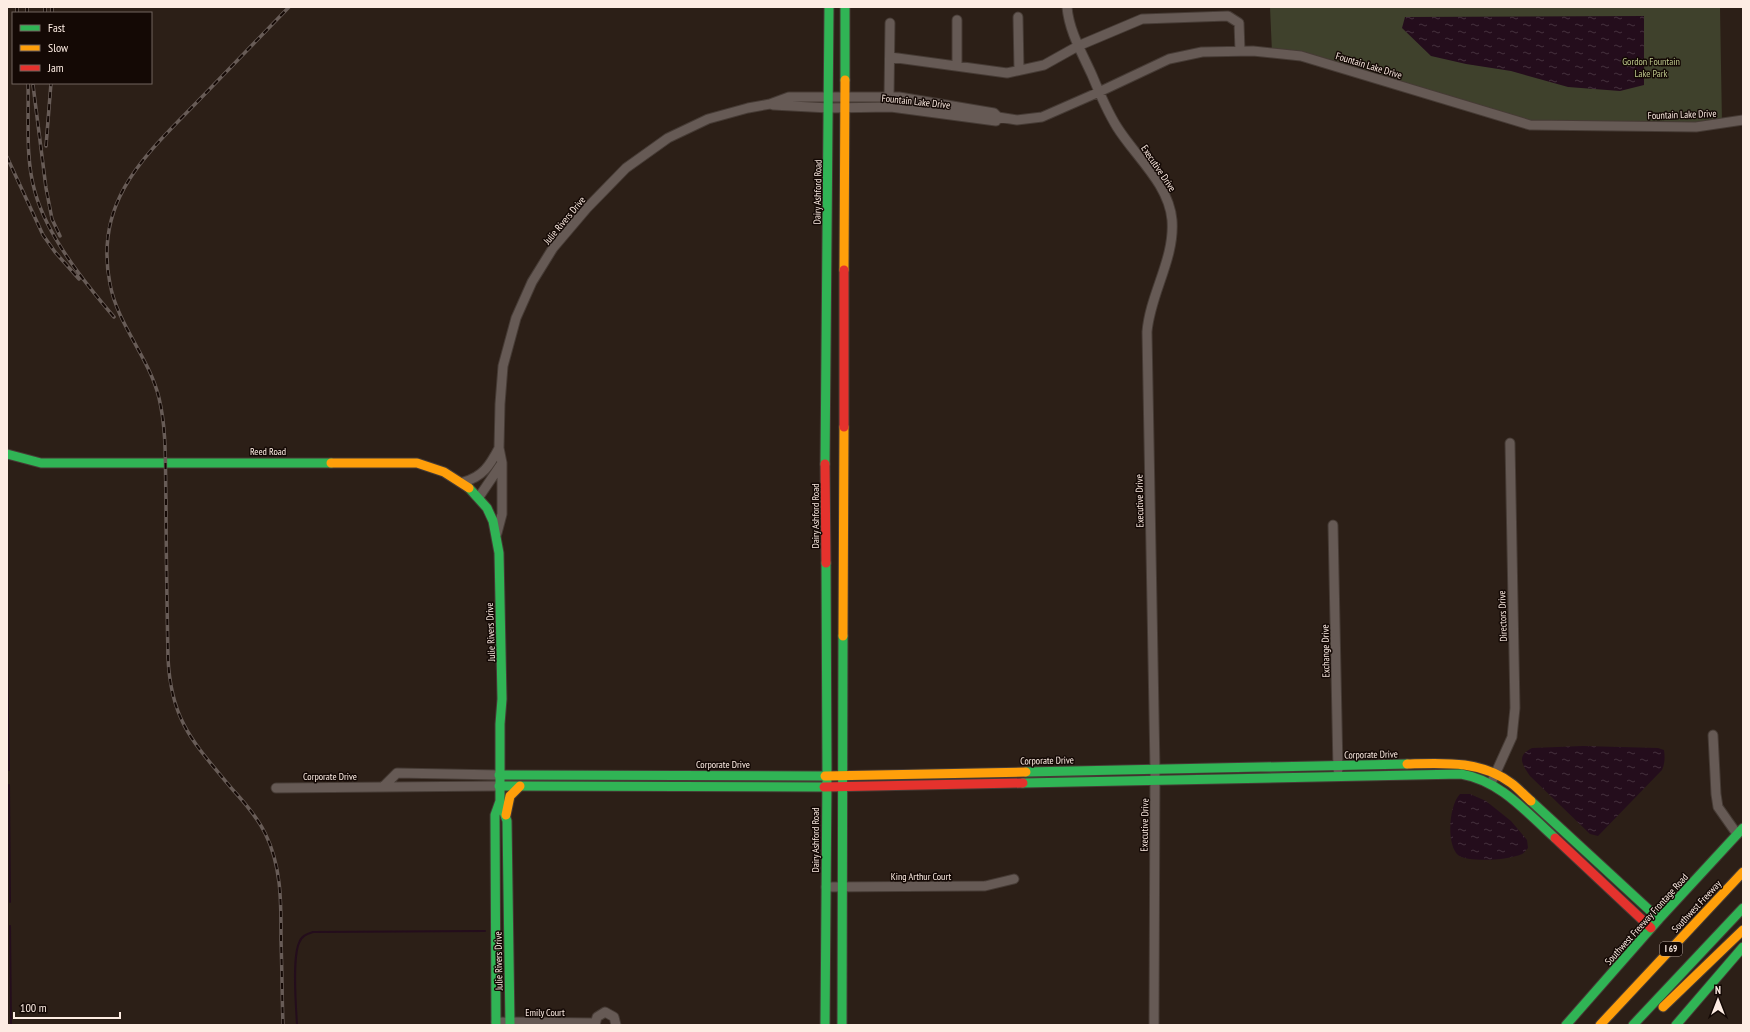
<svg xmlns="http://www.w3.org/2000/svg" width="1750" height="1032" font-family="'PT Sans Narrow',sans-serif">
	<defs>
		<pattern id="water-ripples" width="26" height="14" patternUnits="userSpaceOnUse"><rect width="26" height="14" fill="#240d1c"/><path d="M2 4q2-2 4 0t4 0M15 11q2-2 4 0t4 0" fill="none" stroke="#45303d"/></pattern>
	</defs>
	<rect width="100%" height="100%" fill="#2c1f17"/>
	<!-- green -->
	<path fill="#3f412c" d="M1270 7H1720L1722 124 1530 125 1425 93 1272 53Z"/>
	<!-- water -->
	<path fill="url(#water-ripples)" d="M1644 16V85L1620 91 1568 87 1511 71 1466 64 1431 56 1402 28 1405 17Z
		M1583 746 1658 748 1664 750C1665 757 1665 763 1662 770L1598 836 1590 834 1530 776C1522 764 1516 756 1532 748Z
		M1460 794H1470L1486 801 1511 821 1527 840 1528 848C1526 850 1524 853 1522 854 1510 860 1468 863 1458 855 1446 844 1449 805 1460 794Z"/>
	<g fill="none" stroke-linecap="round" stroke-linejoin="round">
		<!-- stream -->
		<path stroke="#240d1c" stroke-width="2" d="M7 661 9 770
			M9 785 10 902
			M10 926 11 1025
			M297 1025C296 1006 292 959 299 943 301 936 307 934 313 932L485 931"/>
		<defs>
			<path id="street" d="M1067 7C1069 31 1082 53 1092 75 1099 92 1107 111 1117 127 1135 156 1169 184 1172 220 1175 259 1150 294 1147 332L1155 769 1154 1025
				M1018 17 1019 70
				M890 57 1007 73 1044 65 1078 46 1142 19 1228 16 1239 23 1240 51
				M957 66V20
				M889 97 890 23
				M773 105 829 108 891 107 996 121 998 117
				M463 482C483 477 490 465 499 448
				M479 497 502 463
				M1333 525 1338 770
				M497 533 502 514V463L499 448 500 404 503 366 516 318 532 282 553 248 587 208 626 168 668 138 708 119 748 108 770 104 789 97H899L994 113 998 117 1017 120 1042 117 1099 92 1169 59 1202 52 1253 51 1301 56 1530 125 1696 127 1743 120
				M1713 735 1716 794 1718 807 1737 834
				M1493 779 1512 737 1515 708 1510 443
				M383 787 397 773 499 775
				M276 788 499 786
				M826 887 985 886 1014 879
				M496 1022 595 1023
				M595 1025 597 1017 605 1012 614 1017 616 1025"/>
			<path id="fast" d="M845 80V7
				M7 454 41 463H331
				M825 464 829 7
				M469 488 487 508 493 521 499 553 502 699 500 724V801L495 815 496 1025
				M1026 772 1407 764
				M499 775 825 776
				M1023 783 1461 774C1501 781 1526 812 1555 838
				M499 786 824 787
				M500 801 507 821 510 1025
				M1531 801 1659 919
				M825 1025 827 776 826 563
				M842 1025 843 636
				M1566 1025 1659 919 1743 828
				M1633 1025 1743 908
				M1676 1025 1743 947"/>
			<path id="slow" d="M844 270 845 80
				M331 463H417L444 472 469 488
				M843 636 844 427
				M1407 764C1443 763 1480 760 1511 783 1518 788 1524 795 1531 801
				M825 776 1026 772
				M506 815 510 796 520 786
				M1663 1007 1743 930
				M1600 1025 1743 872"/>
			<path id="jam" d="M844 427V270
				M825 464 826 563
				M824 787 1023 783
				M1555 838 1651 928"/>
		</defs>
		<!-- street casing -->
		<use href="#street" stroke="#463b35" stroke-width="11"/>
		<!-- fast casing -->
		<use href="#fast" stroke="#463b35" stroke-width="11"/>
		<!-- slow casing -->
		<use href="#slow" stroke="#463b35" stroke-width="11"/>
		<!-- jam casing -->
		<use href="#jam" stroke="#463b35" stroke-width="11"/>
		<!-- street -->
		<use href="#street" stroke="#665a55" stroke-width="9"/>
		<!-- fast -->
		<use href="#fast" stroke="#30b455" stroke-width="9"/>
		<!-- slow -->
		<use href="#slow" stroke="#ff9f0a" stroke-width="9"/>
		<!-- jam -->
		<use href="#jam" stroke="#e5322d" stroke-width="9"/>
		<defs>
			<path id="rail" d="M17 7V13
				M27 7V13
				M45 7V13
				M52 7V13
				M28 83C29 118 25 158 35 192 47 236 85 283 114 317
				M33 85 46 188 52 219 60 236
				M46 146 51 83
				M7 157 43 235 55 252 79 279
				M283 1025C282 997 282 968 281 940 281 904 282 867 265 833 257 817 245 803 233 790 194 743 171 722 168 658 167 605 166 552 166 500 165 466 167 431 159 398 149 357 118 326 110 284 93 199 147 154 200 99 230 68 259 38 289 7"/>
		</defs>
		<!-- rail casing -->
		<use href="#rail" stroke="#685c57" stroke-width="3.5"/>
		<!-- rail -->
		<use href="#rail" stroke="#140905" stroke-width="2" stroke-dasharray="6" stroke-linecap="butt"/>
	</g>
	<g text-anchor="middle" stroke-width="3" stroke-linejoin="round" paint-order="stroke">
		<!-- shield labels -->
		<rect fill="#140905" stroke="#b7a8a0" stroke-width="1" x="1660" y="942" width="22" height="14" rx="3"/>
		<g font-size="9" font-weight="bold" fill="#fdece3">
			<text x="1671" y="952">I 69</text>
		</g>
		<!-- park labels -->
		<g font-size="10" fill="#bdc78c" stroke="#140905">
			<text x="1651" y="65">Gordon Fountain<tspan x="1651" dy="12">Lake Park</tspan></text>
		</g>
		<!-- street labels -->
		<g font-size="10" fill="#fdece3" stroke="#140905">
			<text transform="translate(1369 65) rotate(17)" y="4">Fountain Lake Drive</text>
			<text transform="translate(916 101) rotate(6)" y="4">Fountain Lake Drive</text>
			<text transform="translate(1682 114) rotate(-2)" y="4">Fountain Lake Drive</text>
			<text transform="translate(1159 168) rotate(56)" y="4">Executive Drive</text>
			<text transform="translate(817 192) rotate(-89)" y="4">Dairy Ashford Road</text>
			<text transform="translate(564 220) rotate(-50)" y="4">Julie Rivers Drive</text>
			<text x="268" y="455">Reed Road</text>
			<text transform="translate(1139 501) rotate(-91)" y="4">Executive Drive</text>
			<text transform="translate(815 516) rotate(-90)" y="4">Dairy Ashford Road</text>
			<text transform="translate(1502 616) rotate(-92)" y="4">Directors Drive</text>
			<text transform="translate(490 632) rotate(-92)" y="4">Julie Rivers Drive</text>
			<text transform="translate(1325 651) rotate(-91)" y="4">Exchange Drive</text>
			<text transform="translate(1371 754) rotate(-1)" y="4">Corporate Drive</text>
			<text transform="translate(1047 760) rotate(-1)" y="4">Corporate Drive</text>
			<text x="723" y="768">Corporate Drive</text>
			<text x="330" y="780">Corporate Drive</text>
			<text transform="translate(1144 825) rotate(-89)" y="4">Executive Drive</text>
			<text transform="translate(815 840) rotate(-90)" y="4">Dairy Ashford Road</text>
			<text x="921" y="880">King Arthur Court</text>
			<text transform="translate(1696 906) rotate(-47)" y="4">Southwest Freeway</text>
			<text transform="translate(1646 919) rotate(-48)" y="4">Southwest Freeway Frontage Road</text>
			<text transform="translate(498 961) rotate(-91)" y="4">Julie Rivers Drive</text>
			<text x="545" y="1016">Emily Court</text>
		</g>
	</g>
	<!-- border -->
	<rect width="1750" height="1032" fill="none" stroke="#fdece3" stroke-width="16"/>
	<!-- legend -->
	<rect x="12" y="12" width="140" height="72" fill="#140905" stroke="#71645e"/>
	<rect x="20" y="25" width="20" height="6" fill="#30b455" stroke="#71645e"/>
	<text x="48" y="32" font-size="12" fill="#fdece3">Fast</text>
	<rect x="20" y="45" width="20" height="6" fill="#ff9f0a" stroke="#71645e"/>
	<text x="48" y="52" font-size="12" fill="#fdece3">Slow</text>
	<rect x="20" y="65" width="20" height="6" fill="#e5322d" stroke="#71645e"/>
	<text x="48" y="72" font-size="12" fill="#fdece3">Jam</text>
	<!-- north arrow -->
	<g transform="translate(1718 1000)" stroke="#140905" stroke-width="3" paint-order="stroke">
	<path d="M0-3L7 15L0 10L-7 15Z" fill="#fdece3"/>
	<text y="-6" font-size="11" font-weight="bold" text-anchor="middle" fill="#fdece3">N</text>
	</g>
	<!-- scale -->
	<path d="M14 1012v6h106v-6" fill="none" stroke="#fdece3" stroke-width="2"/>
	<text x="20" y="1012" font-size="12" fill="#fdece3" stroke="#140905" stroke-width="3" paint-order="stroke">100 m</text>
</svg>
